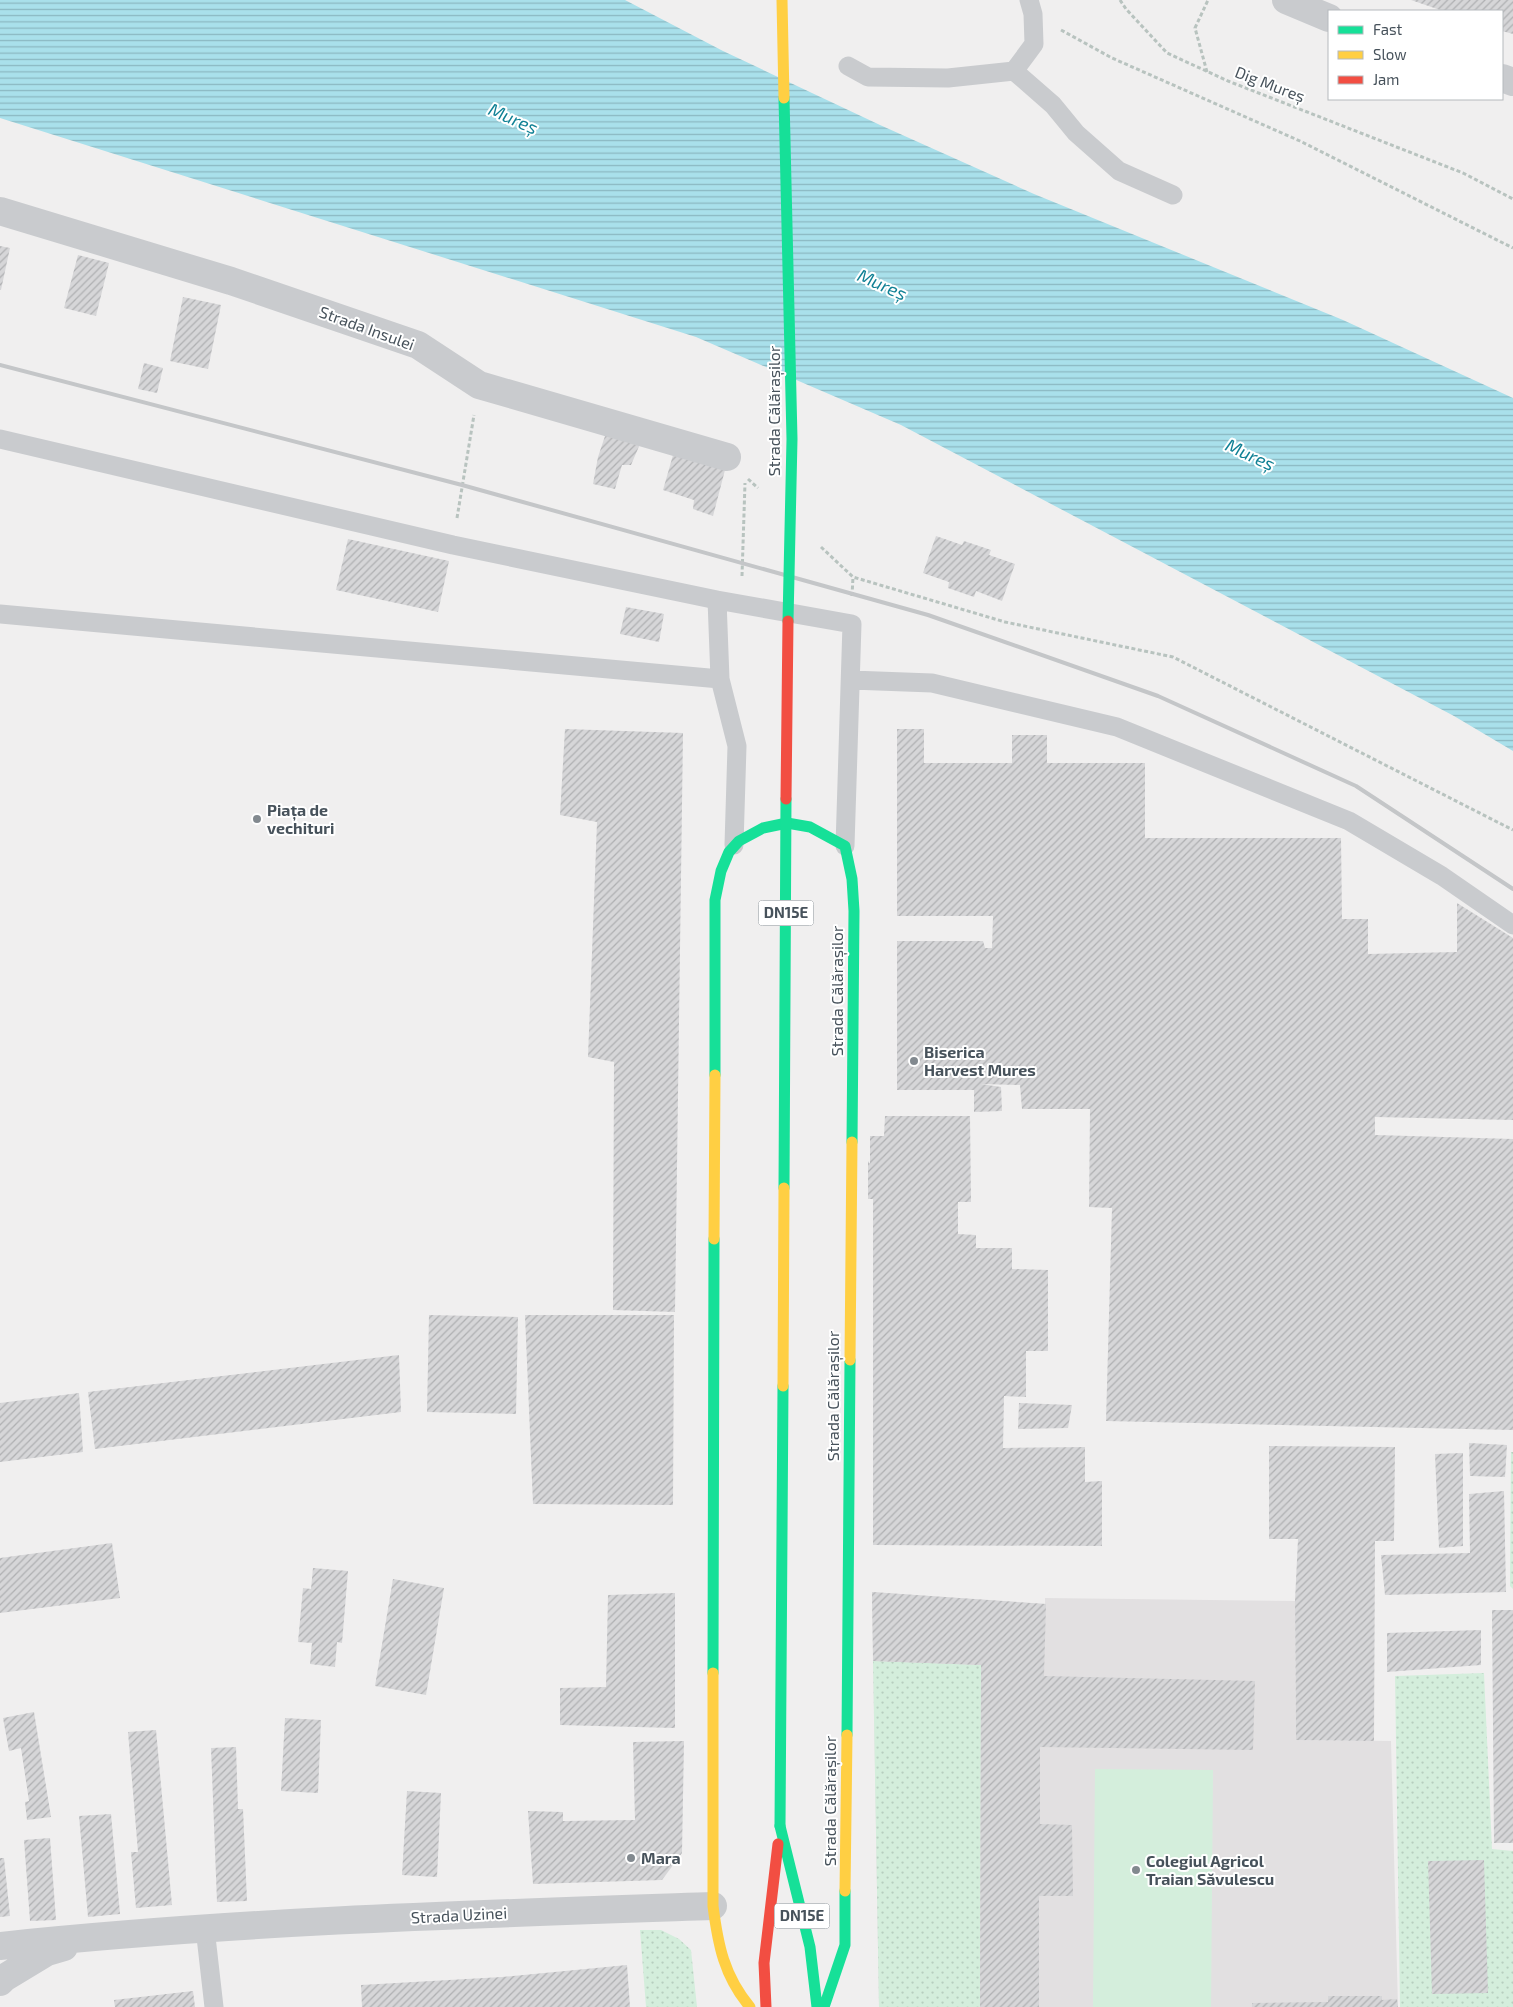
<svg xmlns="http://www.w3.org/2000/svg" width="1513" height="2007" font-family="'Exo 2',sans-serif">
	<defs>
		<pattern id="grass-dots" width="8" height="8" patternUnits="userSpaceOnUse" patternTransform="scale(1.25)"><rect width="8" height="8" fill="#d4eedc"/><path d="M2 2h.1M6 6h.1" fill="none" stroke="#b7cebf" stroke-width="1.8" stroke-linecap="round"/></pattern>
		<pattern id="water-rules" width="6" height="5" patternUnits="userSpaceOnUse" patternTransform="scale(1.25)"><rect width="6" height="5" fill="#a9e0eb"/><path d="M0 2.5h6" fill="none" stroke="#8bb8c1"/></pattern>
		<pattern id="building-hatch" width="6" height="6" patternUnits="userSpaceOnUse" patternTransform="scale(1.25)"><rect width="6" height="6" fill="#d6d6d8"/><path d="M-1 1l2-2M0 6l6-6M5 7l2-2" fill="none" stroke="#afb0b2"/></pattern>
	</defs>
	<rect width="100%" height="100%" fill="#f0efef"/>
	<!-- education -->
	<path fill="#e2e0e1" d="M872 1592 1045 1604V1598L1295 1601 1296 1740 1391 1741 1398 2007H879Z"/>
	<!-- grass -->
	<path fill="url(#grass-dots)" d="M1511 1452H1513V1589L1510 1586Z
		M873 1661 981 1665 980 2007H879Z
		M1484 1673 1492 1849 1513 1851V2007H1400L1395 1676Z
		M640 1930H661L679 1939 691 1950 697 2007H646Z"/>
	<!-- garden -->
	<path fill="#d4eedc" d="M1095 1769 1213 1770 1211 2007H1093Z"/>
	<!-- water -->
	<path fill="url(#water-rules)" d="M0 0H625L723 51 880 125 1034 194 1343 320 1513 398V751L1454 716 901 425 696 337 0 118Z"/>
	<!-- building -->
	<path fill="url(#building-hatch)" d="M1411 0H1513V34L1502 31V11H1443Z
		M0 246 10 248 1 290H0Z
		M78 255 109 263 96 316 64 308Z
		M183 297 221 305 208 369 170 361Z
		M144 363 163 368 157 393 138 389Z
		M608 427 643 437 631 465H622L615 489 593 484 598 457Z
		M673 455 725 470 713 516 693 509 694 500 663 490Z
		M936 536 962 545 964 541 991 550 989 555 1015 564 1002 601 976 591 974 597 948 588 949 582 923 573Z
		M348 539 449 561 438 612 336 590Z
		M626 607 664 614 659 642 620 634Z
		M565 729 683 733 675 1312 613 1310 614 1062 588 1057 597 822 560 815Z
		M897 729H924V763H1012V735H1047V763H1145V838H1341L1342 919H1368V954L1457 952V903L1513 938V1120L1375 1117V1135L1513 1139V1430L1106 1421 1112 1208 1089 1207 1090 1109H1022L1020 1085 981 1084 1001 1087 1002 1111 974 1112V1090H897V941H983L985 948H992L993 916H897Z
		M885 1116H970L971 1202H958V1234L976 1235V1248H1012V1269L1048 1270V1351H1026V1397L1004 1396 1003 1448 1085 1447V1482L1102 1481V1546L873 1545V1199H868V1161L870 1164V1136H884Z
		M429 1315 518 1317 516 1414 427 1412Z
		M525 1315H674L673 1505 533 1504Z
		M399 1355 401 1412 95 1449 88 1392Z
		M79 1393 83 1452 0 1462V1403Z
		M1019 1403 1072 1405 1068 1428 1018 1429Z
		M1469 1443 1507 1445 1505 1477 1470 1476Z
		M1269 1446 1395 1447 1394 1541H1375L1374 1741 1296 1740 1295 1601 1298 1539H1269Z
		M1463 1453V1546L1439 1548 1435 1454Z
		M1504 1491 1506 1592 1385 1595 1381 1555 1470 1553 1469 1494Z
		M112 1543 120 1598 0 1613V1558Z
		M313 1568 348 1571 342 1643 337 1642 335 1667 310 1664 312 1643 298 1642 303 1588 311 1589Z
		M393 1579 444 1588 426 1695 375 1686Z
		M872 1592 1046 1604 1044 1676 1255 1681 1253 1750 1040 1747V1824L1072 1825 1073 1896H1039V2007H980L981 1665 873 1661Z
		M675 1593V1728L560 1725V1688L606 1687 608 1595Z
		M1492 1610H1513V1843H1494Z
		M1481 1630V1665L1387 1672V1633Z
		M34 1712 51 1817 27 1820 25 1802 29 1801 21 1748 9 1751 3 1718Z
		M285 1718 321 1720 318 1793 281 1791Z
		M156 1730 172 1905 136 1908 131 1852H138L128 1732Z
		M684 1741 682 1853 662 1880 533 1884 528 1811 563 1812V1821L635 1820 633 1742Z
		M236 1747 238 1809H243L247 1901 217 1902 211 1748Z
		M407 1791 441 1793 437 1877 402 1875Z
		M111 1814 120 1914 88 1917 79 1816Z
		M50 1838 56 1920 30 1921 24 1840Z
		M0 1858H4L10 1916 0 1917Z
		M1484 1860 1488 1993 1432 1994 1428 1861Z
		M627 1965 630 2007H362L361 1985 502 1977Z
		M193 1991 195 2007H115L114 2000Z
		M1328 1996H1382V2000L1397 1999 1398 2007H1252V2003L1328 2002Z"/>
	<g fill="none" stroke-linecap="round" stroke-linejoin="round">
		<!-- path -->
		<path stroke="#b8c3bf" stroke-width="3" stroke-dasharray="4 2.5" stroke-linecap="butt" d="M1120 0 1126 9 1167 53 1228 81 1463 173 1513 199
			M1061 30 1112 58 1300 141 1513 248
			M1207 72 1195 28 1208 0
			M748 479 758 488
			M457 518 474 415
			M821 547 853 577 1005 622 1173 657 1513 830
			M742 576 745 483
			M852 596 853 577"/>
		<!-- lane -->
		<path stroke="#c9cbce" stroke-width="19" d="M848 66 868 77 948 78 1014 71 1034 44 1033 14 1029 0
			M1014 71 1053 105 1076 133 1119 171 1173 195
			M0 439 453 545 717 600 720 679 737 746 734 845
			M717 600 852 624 845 846
			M0 614 720 679
			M851 680 932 683 1117 727 1349 821 1442 876 1513 925
			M205 1928 214 2007"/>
		<!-- street -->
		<path stroke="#c9cbce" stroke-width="28" d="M1286 0 1329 18
			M1502 78 1513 82
			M0 211 231 281 418 345 479 385 727 457
			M0 1946C237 1921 475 1914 713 1906
			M0 1982 4 1978 47 1952 64 1947"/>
		<!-- fast -->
		<path stroke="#16e098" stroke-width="11" d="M715 1075V900L721 871 729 852 739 841 763 828 787 823 810 827 845 846 852 879 854 911 852 1142
			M713 1673 714 1239
			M847 1735 850 1360
			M780 1826 810 1947 817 2007
			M824 2007 845 1945V1891"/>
		<!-- slow -->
		<path stroke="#ffcf43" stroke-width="11" d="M714 1239 715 1075
			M850 1360 852 1142
			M713 1673V1906C718 1945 724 1976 750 2007
			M845 1891 847 1735"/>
		<!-- jam -->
		<path stroke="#f24e42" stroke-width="11" d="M766 2007 764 1963 778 1844"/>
		<!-- rail -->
		<path stroke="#c4c6c8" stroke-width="4" d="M0 365 462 485 928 615 1158 696 1356 786 1513 889"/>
		<!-- fast-bridge -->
		<path stroke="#16e098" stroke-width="11" d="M784 98 792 439 788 621
			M784 1188 786 799
			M780 1826 783 1386"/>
		<!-- slow-bridge -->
		<path stroke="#ffcf43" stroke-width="11" d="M782 0 784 98
			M783 1386 784 1188"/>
		<!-- jam-bridge -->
		<path stroke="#f24e42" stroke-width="11" d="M786 799 788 621"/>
	</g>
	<!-- markers -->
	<g fill="#82898f" stroke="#fff" stroke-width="2">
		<circle cx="257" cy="819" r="5"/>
		<circle cx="914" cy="1061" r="5"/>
		<circle cx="631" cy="1858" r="5"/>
		<circle cx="1136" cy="1870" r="5"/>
	</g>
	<g text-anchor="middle" stroke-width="4" stroke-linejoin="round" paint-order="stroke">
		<!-- shield labels -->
		<g fill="#fff" stroke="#7e868c" stroke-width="1">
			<rect x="758.5" y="900.5" width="55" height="25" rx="4"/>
			<rect x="774.5" y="1903.5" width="55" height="25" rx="4"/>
		</g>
		<g font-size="15" font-weight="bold" fill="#47525b">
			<text x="786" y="918">DN15E</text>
			<text x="802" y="1921">DN15E</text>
		</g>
		<!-- street labels -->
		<g font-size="16" fill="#47525b" stroke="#fff">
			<text transform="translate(1270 84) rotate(21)" y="6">Dig Mureș</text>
			<text transform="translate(367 328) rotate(20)" y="6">Strada Insulei</text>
			<text transform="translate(774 411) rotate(-90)" y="6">Strada Călărașilor</text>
			<text transform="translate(837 991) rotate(-90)" y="6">Strada Călărașilor</text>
			<text transform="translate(833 1396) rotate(-90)" y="6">Strada Călărașilor</text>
			<text transform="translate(830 1801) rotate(-90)" y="6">Strada Călărașilor</text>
			<text transform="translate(459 1915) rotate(-3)" y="6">Strada Uzinei</text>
		</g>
		<!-- poi labels -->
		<g font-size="16" font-weight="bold" fill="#47525b" stroke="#fff" text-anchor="start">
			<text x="267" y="816">Piața de<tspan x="267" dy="18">vechituri</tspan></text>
			<text x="924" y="1058">Biserica<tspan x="924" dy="18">Harvest Mures</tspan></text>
			<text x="641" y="1864">Mara</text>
			<text x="1146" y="1867">Colegiul Agricol<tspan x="1146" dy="18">Traian Săvulescu</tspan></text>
		</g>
		<!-- water labels -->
		<g font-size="18" font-style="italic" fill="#108195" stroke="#fff">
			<text transform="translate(513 119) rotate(24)" y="6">Mureș</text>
			<text transform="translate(882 285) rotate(24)" y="6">Mureș</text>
			<text transform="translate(1250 455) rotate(25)" y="6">Mureș</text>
		</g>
	</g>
	<!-- legend -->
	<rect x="1328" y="10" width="175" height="90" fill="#ffffff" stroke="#b5babd"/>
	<rect x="1338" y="26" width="25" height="8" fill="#16e098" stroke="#b5babd"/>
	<text x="1373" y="35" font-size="15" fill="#47525b">Fast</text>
	<rect x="1338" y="51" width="25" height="8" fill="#ffcf43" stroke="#b5babd"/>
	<text x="1373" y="60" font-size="15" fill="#47525b">Slow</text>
	<rect x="1338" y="76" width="25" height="8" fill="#f24e42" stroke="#b5babd"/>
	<text x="1373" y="85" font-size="15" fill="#47525b">Jam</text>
</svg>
